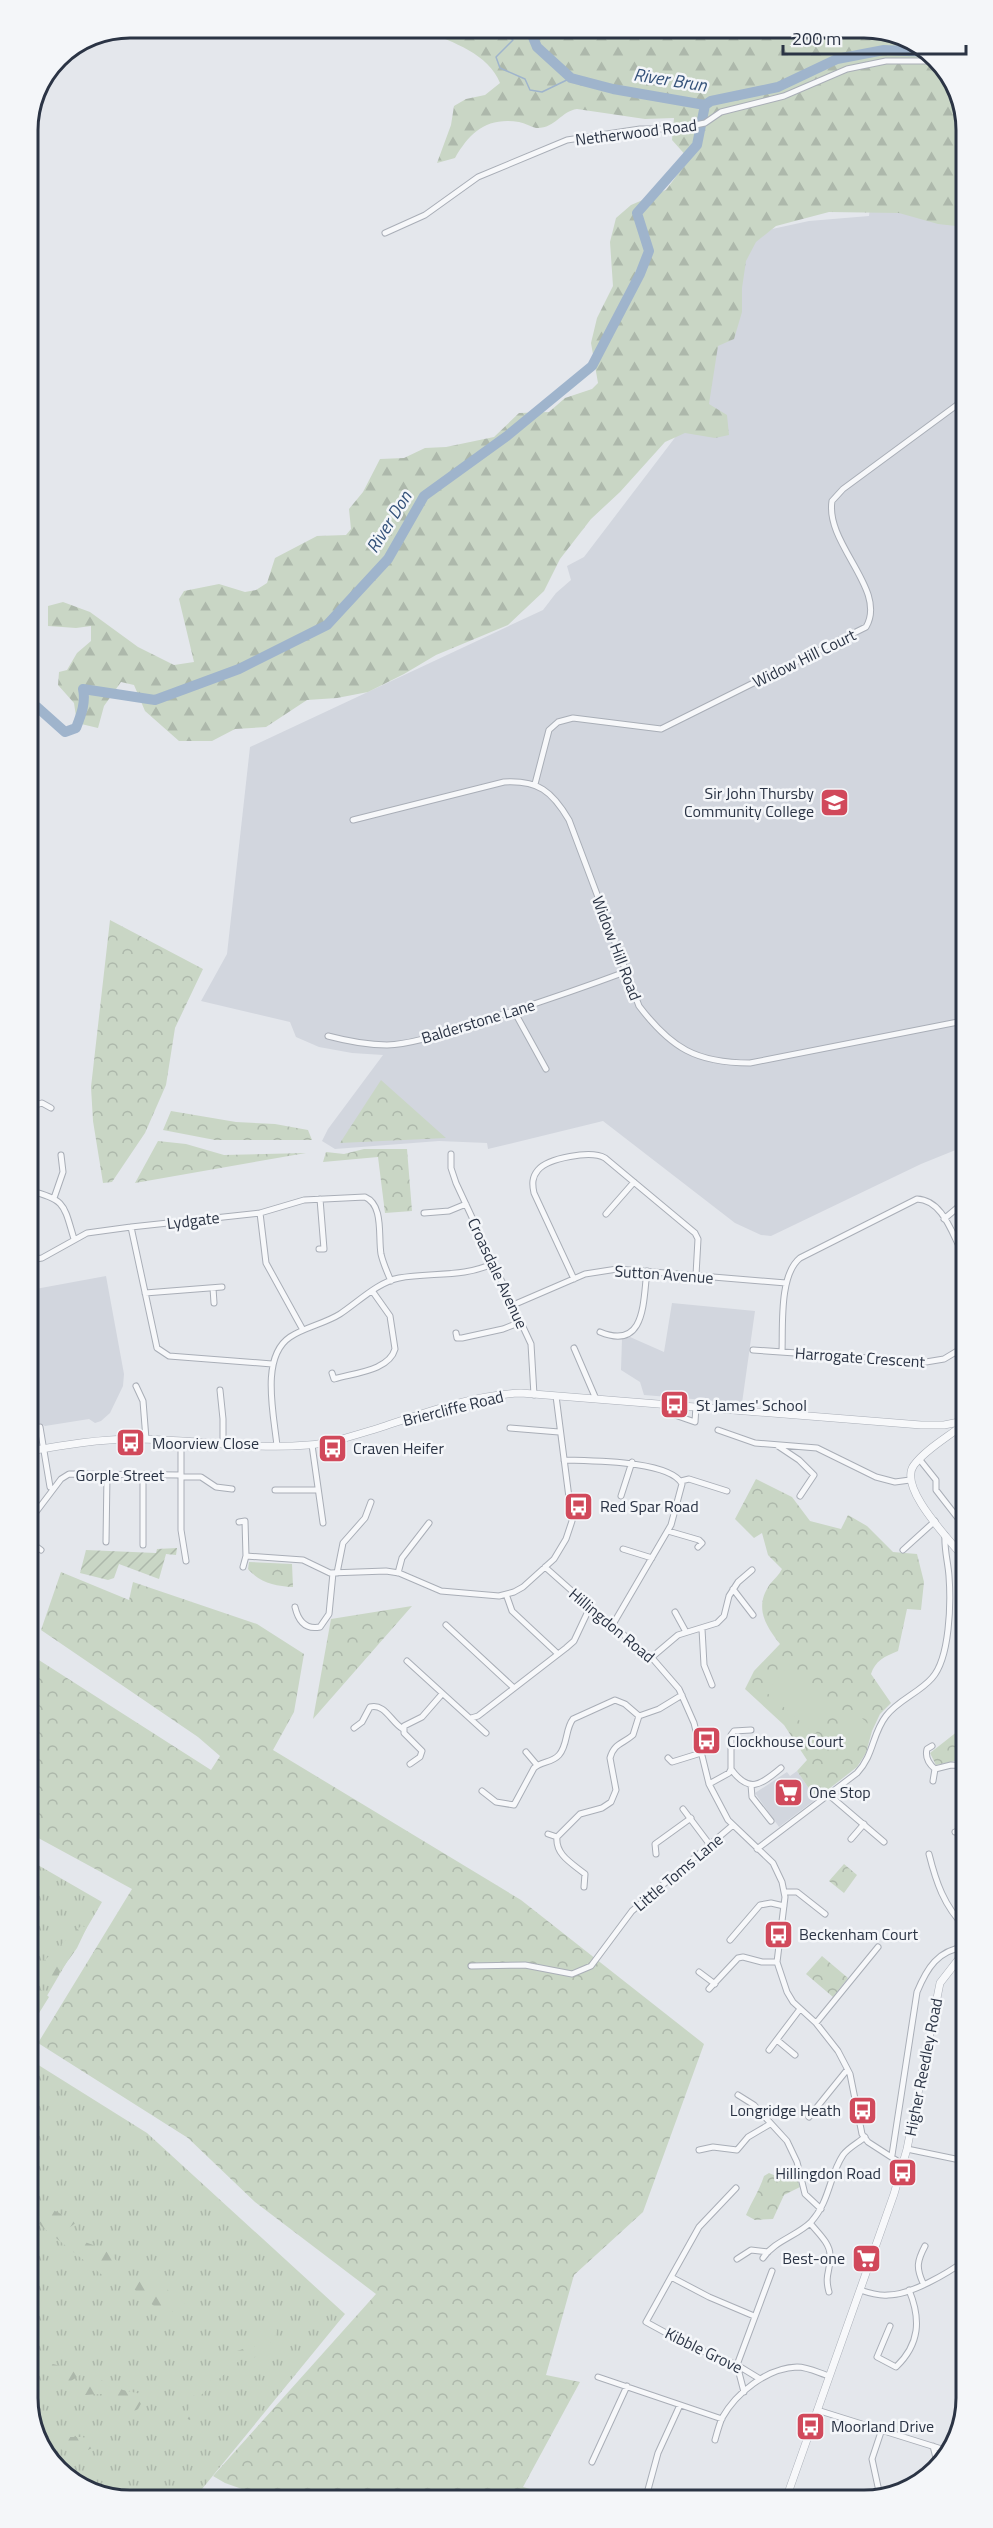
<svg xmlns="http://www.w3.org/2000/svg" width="993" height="2528" font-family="'Titillium Web',sans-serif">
	<defs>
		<pattern id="grass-tufts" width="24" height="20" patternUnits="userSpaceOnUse" patternTransform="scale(1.5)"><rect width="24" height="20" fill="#c9d6c5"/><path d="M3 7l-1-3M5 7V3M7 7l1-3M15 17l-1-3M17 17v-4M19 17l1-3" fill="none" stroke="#adb8ab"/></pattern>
		<pattern id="forest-firs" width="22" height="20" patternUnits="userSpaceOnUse" patternTransform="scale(1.5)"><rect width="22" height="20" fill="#c9d6c5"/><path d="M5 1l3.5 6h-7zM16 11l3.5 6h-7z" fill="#adb8ab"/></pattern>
		<pattern id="park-crowns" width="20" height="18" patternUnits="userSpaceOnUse" patternTransform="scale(1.5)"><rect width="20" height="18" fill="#c9d6c5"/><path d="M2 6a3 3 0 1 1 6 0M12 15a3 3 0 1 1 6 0" fill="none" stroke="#adb8ab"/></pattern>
		<pattern id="garden-furrows" width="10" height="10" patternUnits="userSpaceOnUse" patternTransform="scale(1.5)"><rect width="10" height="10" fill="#c9d6c5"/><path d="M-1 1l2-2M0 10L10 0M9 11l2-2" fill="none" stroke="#adb8ab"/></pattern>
	</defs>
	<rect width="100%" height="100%" fill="#e4e7ec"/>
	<!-- built -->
	<path fill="#d2d6de" d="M871 199 944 215 961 229 963 1147 921 1164 771 1236 761 1235 735 1223 603 1121 488 1149 487 1143 439 1141 335 1149 322 1141 328 1129 383 1055 352 1053 319 1047 296 1037 290 1022 201 1001 227 954 250 747 543 610 556 593 571 580 567 566 584 557 696 410 722 264 772 229 809 221 869 216Z
		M106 1276 124 1374 123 1386 110 1413 101 1421 95 1423 89 1419 45 1426 37 1422 32 1392H30V1290Z
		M672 1303 755 1311 742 1403 644 1395 640 1382 621 1370 622 1339 630 1337 664 1352Z
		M797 1771 816 1799 779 1827 755 1793 787 1772 790 1776Z"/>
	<!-- grass -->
	<path fill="url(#grass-tufts)" d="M31 1861 102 1902 31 2023Z
		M32 2061 147 2133 345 2314 193 2500 122 2501 67 2480 32 2431Z"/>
	<!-- forest -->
	<path fill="url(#forest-firs)" d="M871 27 926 48 961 97V232L956 226 938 224 899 213 829 212 776 226 756 242 746 261 742 288V312L734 339 718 346 709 404 727 415 729 435 715 438 685 433 665 442 620 492 591 519 560 559 544 591 508 625 436 655 404 674 368 692 337 698 307 700 266 727 235 729 212 741H179L145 711 134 685 121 682 104 706 98 728 77 723 74 703 58 685 59 672 67 670 77 653 91 641V626L76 628 48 626V606L63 602 90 612 138 647 174 665 194 662 179 599 184 591 219 584 245 592 256 590 267 583 275 558 317 536 346 535 351 529 349 509 363 492 380 459 404 458 425 448 446 447 494 437 519 413 549 412 565 398 592 389 598 383 591 343 597 318 613 286 610 242 616 218 631 205 666 190 689 159 672 140 674 118 645 119 577 109C561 111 555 129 536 128 531 127 525 123 519 122 487 117 470 132 455 158L437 163 451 125 454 106 466 99 485 95 500 83C489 54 452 42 426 31Z
		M81 1926 87 1927 77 1948 55 1979 45 1975 38 1978 39 1988 49 1997 31 2026V1973Z
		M41 2204 77 2222 66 2230 68 2236C83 2243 108 2246 117 2262L113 2274 106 2278 41 2226 34 2215 38 2206Z
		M129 2278H149L163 2282 171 2295 183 2296 185 2303 175 2312 160 2311 123 2280Z
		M270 2329 277 2330 276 2334 261 2356 240 2360 201 2395 190 2420 185 2418 194 2395 227 2367 234 2352 243 2349 250 2351Z
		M37 2360 81 2371 83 2373 65 2385 43 2369Z
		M94 2377 123 2390 141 2394 143 2400 138 2409 130 2414C122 2410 123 2405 117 2399 109 2390 90 2396 79 2395L75 2391 87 2379Z
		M68 2437H82L92 2440 94 2447 88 2450H62L63 2441Z"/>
	<!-- park -->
	<path fill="url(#park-crowns)" d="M110 920 203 969 175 1028 166 1085 145 1133 112 1182 103 1183 93 1121 91 1087Z
		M381 1080 446 1138 340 1143Z
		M171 1111 236 1122 275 1124 308 1130 312 1140H215L163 1130Z
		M158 1141 186 1144 224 1155 306 1153 135 1183Z
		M364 1149H407L412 1211 385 1213 378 1157 323 1162 326 1152 344 1154Z
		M756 1479 792 1497 810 1521 841 1529 848 1515 867 1526 893 1552 917 1554 924 1582 921 1610 907 1609 898 1651C885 1656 875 1661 871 1674L891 1703 880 1714 872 1731 866 1753 857 1767 816 1799 797 1771 807 1760 784 1725 745 1689 754 1671 780 1644C765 1625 754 1607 770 1584 774 1579 779 1575 782 1569L768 1555 762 1533 754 1538 735 1519Z
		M249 1562 292 1564 293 1587C275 1586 260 1583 248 1569Z
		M61 1572 129 1600 133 1582 257 1624 304 1654 294 1712 273 1750 521 1900 704 2044 643 2212 574 2275 546 2375 580 2382 523 2487 562 2498 273 2500 225 2483 213 2476 376 2294 255 2202 188 2138 38 2043 132 1889 31 1834V1655L211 1770 220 1756 198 1737 41 1630Z
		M412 1606 313 1719 331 1619Z
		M958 1731H964L965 1762 955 1761 936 1765 930 1753Z
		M844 1864 857 1875 844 1893 829 1881Z
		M822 1956 848 1978 833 1997 806 1974Z
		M794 2168 800 2187 784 2195 773 2219 755 2220 746 2215C752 2201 759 2191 764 2176L769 2173 781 2178Z"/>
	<!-- garden -->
	<path fill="url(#garden-furrows)" d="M177 1548 176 1555 166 1554 159 1579 119 1564 114 1578 108 1580 80 1573 86 1550 156 1553 157 1549Z"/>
	<!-- pitch -->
	<path fill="#c9d6c5" d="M790 1664 839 1707 815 1734 766 1692Z
		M858 1714 869 1725 847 1748 835 1736Z"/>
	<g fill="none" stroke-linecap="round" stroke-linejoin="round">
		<!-- stream -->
		<path stroke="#9fb4cc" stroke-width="1.5" d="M503 31 513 40 496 57 500 68 525 79 530 90 542 92 571 78"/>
		<!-- river -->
		<path stroke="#9fb4cc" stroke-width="10" d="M530 30 537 47 571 78 613 89 705 105 711 101 778 87 837 59 884 50 929 52
			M28 703 37 707 65 732 76 728C81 715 86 703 83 689L155 700 239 669 327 625 388 559 424 496 507 436 592 366 640 274 649 251 637 213 697 145 705 105"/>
		<defs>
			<path id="minor" d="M385 233 425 215 478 177 567 140 640 129H676L705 123 721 112 784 96 847 69 886 61H935
				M535 784 549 730 558 722 573 718 661 729 866 627C888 590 825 544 832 501L843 489 961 402
				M353 820 504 782C538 780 552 791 569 820L639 1006C671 1048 696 1063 750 1063L963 1021
				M514 1011 546 1069
				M328 1036C347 1041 366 1045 387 1045 415 1044 445 1032 472 1024 523 1008 574 991 625 972
				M29 1107 42 1103 51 1108
				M451 1154V1168L456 1183 531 1344 534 1395
				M30 1191C66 1199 64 1206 74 1239
				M54 1198 63 1172 61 1155
				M260 1213 266 1263 303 1330
				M424 1213 449 1211 466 1204
				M606 1214 634 1182
				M944 1219 963 1203
				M319 1249H324L320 1199
				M30 1260 42 1258 87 1233 131 1227
				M574 1279 534 1193C532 1184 532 1177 538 1170 548 1158 591 1150 605 1158L695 1233 698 1239 696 1275
				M213 1288 214 1303
				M145 1293 222 1287
				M513 1305 585 1274 617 1269 786 1283
				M600 1332C646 1351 643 1301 647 1271
				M456 1333 457 1338H462L503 1329 521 1322
				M574 1348 596 1399
				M753 1350 926 1362 944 1359 964 1347
				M782 1352C783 1326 779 1275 800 1258L917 1199C943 1200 952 1234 963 1254
				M272 1364 169 1356 157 1348 131 1227 260 1213 304 1200 365 1197C384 1205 378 1236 381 1254 383 1263 387 1272 391 1281
				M332 1373 334 1379C353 1373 389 1371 395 1349L390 1316 373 1292
				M136 1386 143 1401 146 1439
				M220 1390 223 1419V1443
				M669 1413 695 1422 696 1406
				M40 1427 50 1487
				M510 1428 559 1432
				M718 1430 755 1443 817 1448 876 1477 895 1482 910 1480
				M181 1441V1530L186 1561
				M312 1445 323 1523
				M277 1446C274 1415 260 1357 290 1337 305 1327 324 1324 340 1314 357 1303 378 1282 399 1278 430 1272 464 1278 494 1263
				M778 1446 799 1460 814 1475 800 1496
				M564 1460C588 1461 670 1460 682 1484L671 1525 612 1626
				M920 1460 936 1480V1490L964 1526
				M181 1477H201L216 1487 232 1489
				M681 1481 689 1479 727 1491
				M275 1490H317
				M621 1496 632 1462
				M30 1520 61 1479 69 1474 181 1475
				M239 1522 245 1521 246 1556 243 1567
				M668 1531 699 1540 702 1543 698 1547
				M30 1542 41 1550
				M106 1542 107 1474
				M143 1545V1474
				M623 1549 652 1558
				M903 1550 935 1521
				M246 1556 303 1560 330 1573 386 1571 399 1573 441 1591 499 1596 514 1592 523 1587 554 1559 566 1539 572 1521 556 1396
				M545 1567 590 1607 653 1659 679 1689 694 1723 709 1784 728 1820 773 1863 782 1882 785 1897 777 1962 787 1992 793 2002 816 2023 838 2051 850 2074 862 2134 868 2142 902 2164
				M337 1573 343 1543 365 1518 371 1502
				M398 1573 402 1558 429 1523
				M733 1589 753 1615
				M506 1594 512 1611 558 1654
				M295 1607C298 1620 305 1630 320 1627L329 1614 333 1573
				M675 1612 686 1632
				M446 1625 514 1688
				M702 1629 704 1665 712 1685
				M652 1657 678 1635 717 1623 724 1616 729 1596 738 1582 752 1570
				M407 1661 486 1733
				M471 1718 478 1716 566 1648 574 1641 590 1607
				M354 1728 362 1722 370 1707C385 1703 391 1722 403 1729
				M932 1746 927 1749C925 1757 929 1764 935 1769L951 1765 965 1766
				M526 1752 537 1765
				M668 1758 672 1762 701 1753
				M410 1764 420 1757 422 1751 404 1733V1726L422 1717 442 1694
				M731 1769C749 1794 761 1785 781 1768
				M933 1781 935 1769
				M709 1784 729 1773 731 1769V1735L734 1731 751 1730
				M751 1785 752 1797 771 1821
				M482 1791 496 1802 514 1805 534 1768C541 1761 552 1763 559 1755 568 1745 565 1729 573 1719L615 1700 625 1704 639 1716 659 1709 682 1695
				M829 1795 884 1842
				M683 1809 710 1845
				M955 1832 965 1829
				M548 1834 557 1837
				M851 1839 864 1824
				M757 1849 857 1773C874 1755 872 1734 886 1716 898 1700 919 1693 932 1678 950 1658 951 1603 949 1576 948 1562 944 1549 945 1535
				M656 1854 655 1844 691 1818
				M929 1854C936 1882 944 1906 965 1927
				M584 1887 585 1874C573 1864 555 1855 557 1837L580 1814 602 1808 611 1802 616 1790 610 1758C614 1743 623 1744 633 1735L639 1716
				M784 1892H797L825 1914
				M730 1940 760 1905 771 1903 784 1906
				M471 1966 525 1965 572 1974 591 1966 632 1911 733 1825
				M699 1972 715 1984
				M709 1989 738 1958 743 1957 762 1962H777
				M816 2023 878 1947
				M777 2040 795 2055
				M769 2050 800 2009
				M738 2095 754 2105 787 2141 797 2162 805 2194 821 2209
				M809 2117 847 2070
				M907 2149 965 2161
				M699 2150 713 2147 737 2150 748 2137 770 2124
				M892 2155 917 1992C927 1968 938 1950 965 1947
				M810 2223C817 2232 830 2243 830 2255 831 2271 824 2274 829 2292
				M763 2258C774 2241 797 2236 811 2222 830 2201 829 2176 843 2155 848 2148 858 2143 865 2137
				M737 2259 751 2250 768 2252
				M671 2277 699 2227 736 2188
				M923 2283C916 2268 917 2261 925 2246
				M860 2290C869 2293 879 2296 888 2295 911 2295 948 2273 966 2260
				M754 2316 709 2297 671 2277 646 2322 690 2346 737 2365 760 2379
				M890 2326 877 2357 896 2367C920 2344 921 2319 909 2290
				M598 2377 722 2419
				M744 2392 737 2365 772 2271
				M817 2410 948 2451
				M715 2440C717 2433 719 2425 722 2418 736 2393 767 2368 797 2367 808 2367 819 2373 829 2376
				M933 2446 938 2466
				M592 2462 627 2386
				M880 2496 872 2459 882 2429
				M646 2497 658 2453 680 2405"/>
			<path id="tertiary" d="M964 1424C948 1437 926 1449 914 1465 897 1487 950 1540 964 1558
				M30 1451C64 1445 100 1439 134 1439 192 1439 250 1450 308 1445 333 1443 355 1435 379 1428 424 1413 472 1395 521 1393L921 1425H944L964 1421
				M787 2496 894 2194 907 2149 940 1983 965 1951"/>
		</defs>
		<!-- minor casing -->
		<use href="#minor" stroke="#a9aeb7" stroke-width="7"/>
		<!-- tertiary casing -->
		<use href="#tertiary" stroke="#a9aeb7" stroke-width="8"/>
		<!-- minor -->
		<use href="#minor" stroke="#f7f8fa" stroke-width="5"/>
		<!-- tertiary -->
		<use href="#tertiary" stroke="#f7f8fa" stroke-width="7"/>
	</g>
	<!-- icons -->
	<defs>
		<symbol id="school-square" viewBox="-11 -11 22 22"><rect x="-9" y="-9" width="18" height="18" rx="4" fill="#d1495b" stroke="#f4f6f9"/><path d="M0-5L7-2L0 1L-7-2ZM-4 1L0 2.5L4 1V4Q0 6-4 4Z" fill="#fff"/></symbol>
		<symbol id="bus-square" viewBox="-11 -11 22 22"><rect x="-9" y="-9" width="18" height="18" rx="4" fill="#d1495b" stroke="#f4f6f9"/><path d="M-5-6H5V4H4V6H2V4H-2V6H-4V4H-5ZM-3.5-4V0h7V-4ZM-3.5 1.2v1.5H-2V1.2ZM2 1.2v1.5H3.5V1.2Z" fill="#fff"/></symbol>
		<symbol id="supermarket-square" viewBox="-11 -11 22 22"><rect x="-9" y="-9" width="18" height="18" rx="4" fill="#d1495b" stroke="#f4f6f9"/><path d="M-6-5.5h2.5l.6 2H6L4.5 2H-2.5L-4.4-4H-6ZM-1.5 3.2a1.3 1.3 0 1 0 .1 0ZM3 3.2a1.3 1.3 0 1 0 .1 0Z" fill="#fff"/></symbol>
	</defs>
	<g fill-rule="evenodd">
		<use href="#school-square" x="818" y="786" width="33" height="33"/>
		<use href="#bus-square" x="658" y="1388" width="33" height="33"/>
		<use href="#bus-square" x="114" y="1426" width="33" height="33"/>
		<use href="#bus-square" x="316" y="1432" width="33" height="33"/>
		<use href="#bus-square" x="562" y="1490" width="33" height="33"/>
		<use href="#bus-square" x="690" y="1724" width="33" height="33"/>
		<use href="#supermarket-square" x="772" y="1776" width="33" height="33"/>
		<use href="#bus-square" x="762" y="1918" width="33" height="33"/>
		<use href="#bus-square" x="846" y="2094" width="33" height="33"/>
		<use href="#bus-square" x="886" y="2156" width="33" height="33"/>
		<use href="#supermarket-square" x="850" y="2242" width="33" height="33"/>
		<use href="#bus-square" x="794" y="2410" width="33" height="33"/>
	</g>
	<g text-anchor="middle" stroke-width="5" stroke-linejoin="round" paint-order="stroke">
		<!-- street labels -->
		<g font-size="16" fill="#2b3445" stroke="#f4f6f9">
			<text transform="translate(636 132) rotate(-7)" y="6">Netherwood Road</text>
			<text transform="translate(804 658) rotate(-26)" y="6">Widow Hill Court</text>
			<text transform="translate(617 948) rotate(69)" y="6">Widow Hill Road</text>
			<text transform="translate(478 1021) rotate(-17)" y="6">Balderstone Lane</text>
			<text transform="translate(193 1220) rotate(-7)" y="6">Lydgate</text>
			<text transform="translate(498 1273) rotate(65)" y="6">Croasdale Avenue</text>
			<text transform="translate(664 1274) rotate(4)" y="6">Sutton Avenue</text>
			<text transform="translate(860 1357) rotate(4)" y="6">Harrogate Crescent</text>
			<text transform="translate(453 1408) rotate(-14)" y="6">Briercliffe Road</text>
			<text x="120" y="1481">Gorple Street</text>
			<text transform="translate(612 1625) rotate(40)" y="6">Hillingdon Road</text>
			<text transform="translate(678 1872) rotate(-40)" y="6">Little Toms Lane</text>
			<text transform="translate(923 2067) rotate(-79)" y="6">Higher Reedley Road</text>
			<text transform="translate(704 2350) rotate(26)" y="6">Kibble Grove</text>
		</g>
		<!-- poi labels -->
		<g font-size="16" fill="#2b3445" stroke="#f4f6f9" text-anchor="start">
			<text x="814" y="799" text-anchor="end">Sir John Thursby<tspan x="814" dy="18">Community College</tspan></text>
			<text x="696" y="1411">St James' School</text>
			<text x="152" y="1449">Moorview Close</text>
			<text x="353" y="1454">Craven Heifer</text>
			<text x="600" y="1512">Red Spar Road</text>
			<text x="727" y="1747">Clockhouse Court</text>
			<text x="809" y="1798">One Stop</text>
			<text x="799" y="1940">Beckenham Court</text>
			<text x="841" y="2116" text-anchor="end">Longridge Heath</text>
			<text x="881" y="2179" text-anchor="end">Hillingdon Road</text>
			<text x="845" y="2264" text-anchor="end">Best-one</text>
			<text x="831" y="2432">Moorland Drive</text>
		</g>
		<!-- water labels -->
		<g font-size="18" font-style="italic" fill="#34527a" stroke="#f4f6f9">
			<text transform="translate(670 80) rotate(9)" y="6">River Brun</text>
			<text transform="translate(389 522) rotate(-58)" y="6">River Don</text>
		</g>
	</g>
	<!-- crop -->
	<path d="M0 0H993V2528H0ZM130 38H864A92 92 0 0 1 956 130V2398A92 92 0 0 1 864 2490H130A92 92 0 0 1 38 2398V130A92 92 0 0 1 130 38Z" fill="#f4f6f9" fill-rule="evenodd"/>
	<path fill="none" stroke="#2b3445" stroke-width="3" d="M130 38H864A92 92 0 0 1 956 130V2398A92 92 0 0 1 864 2490H130A92 92 0 0 1 38 2398V130A92 92 0 0 1 130 38Z"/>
	<!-- scale -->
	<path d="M783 45v9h183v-9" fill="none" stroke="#2b3445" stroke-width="3"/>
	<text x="792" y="45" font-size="18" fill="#2b3445" stroke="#f4f6f9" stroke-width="4.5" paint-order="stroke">200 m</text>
</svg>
